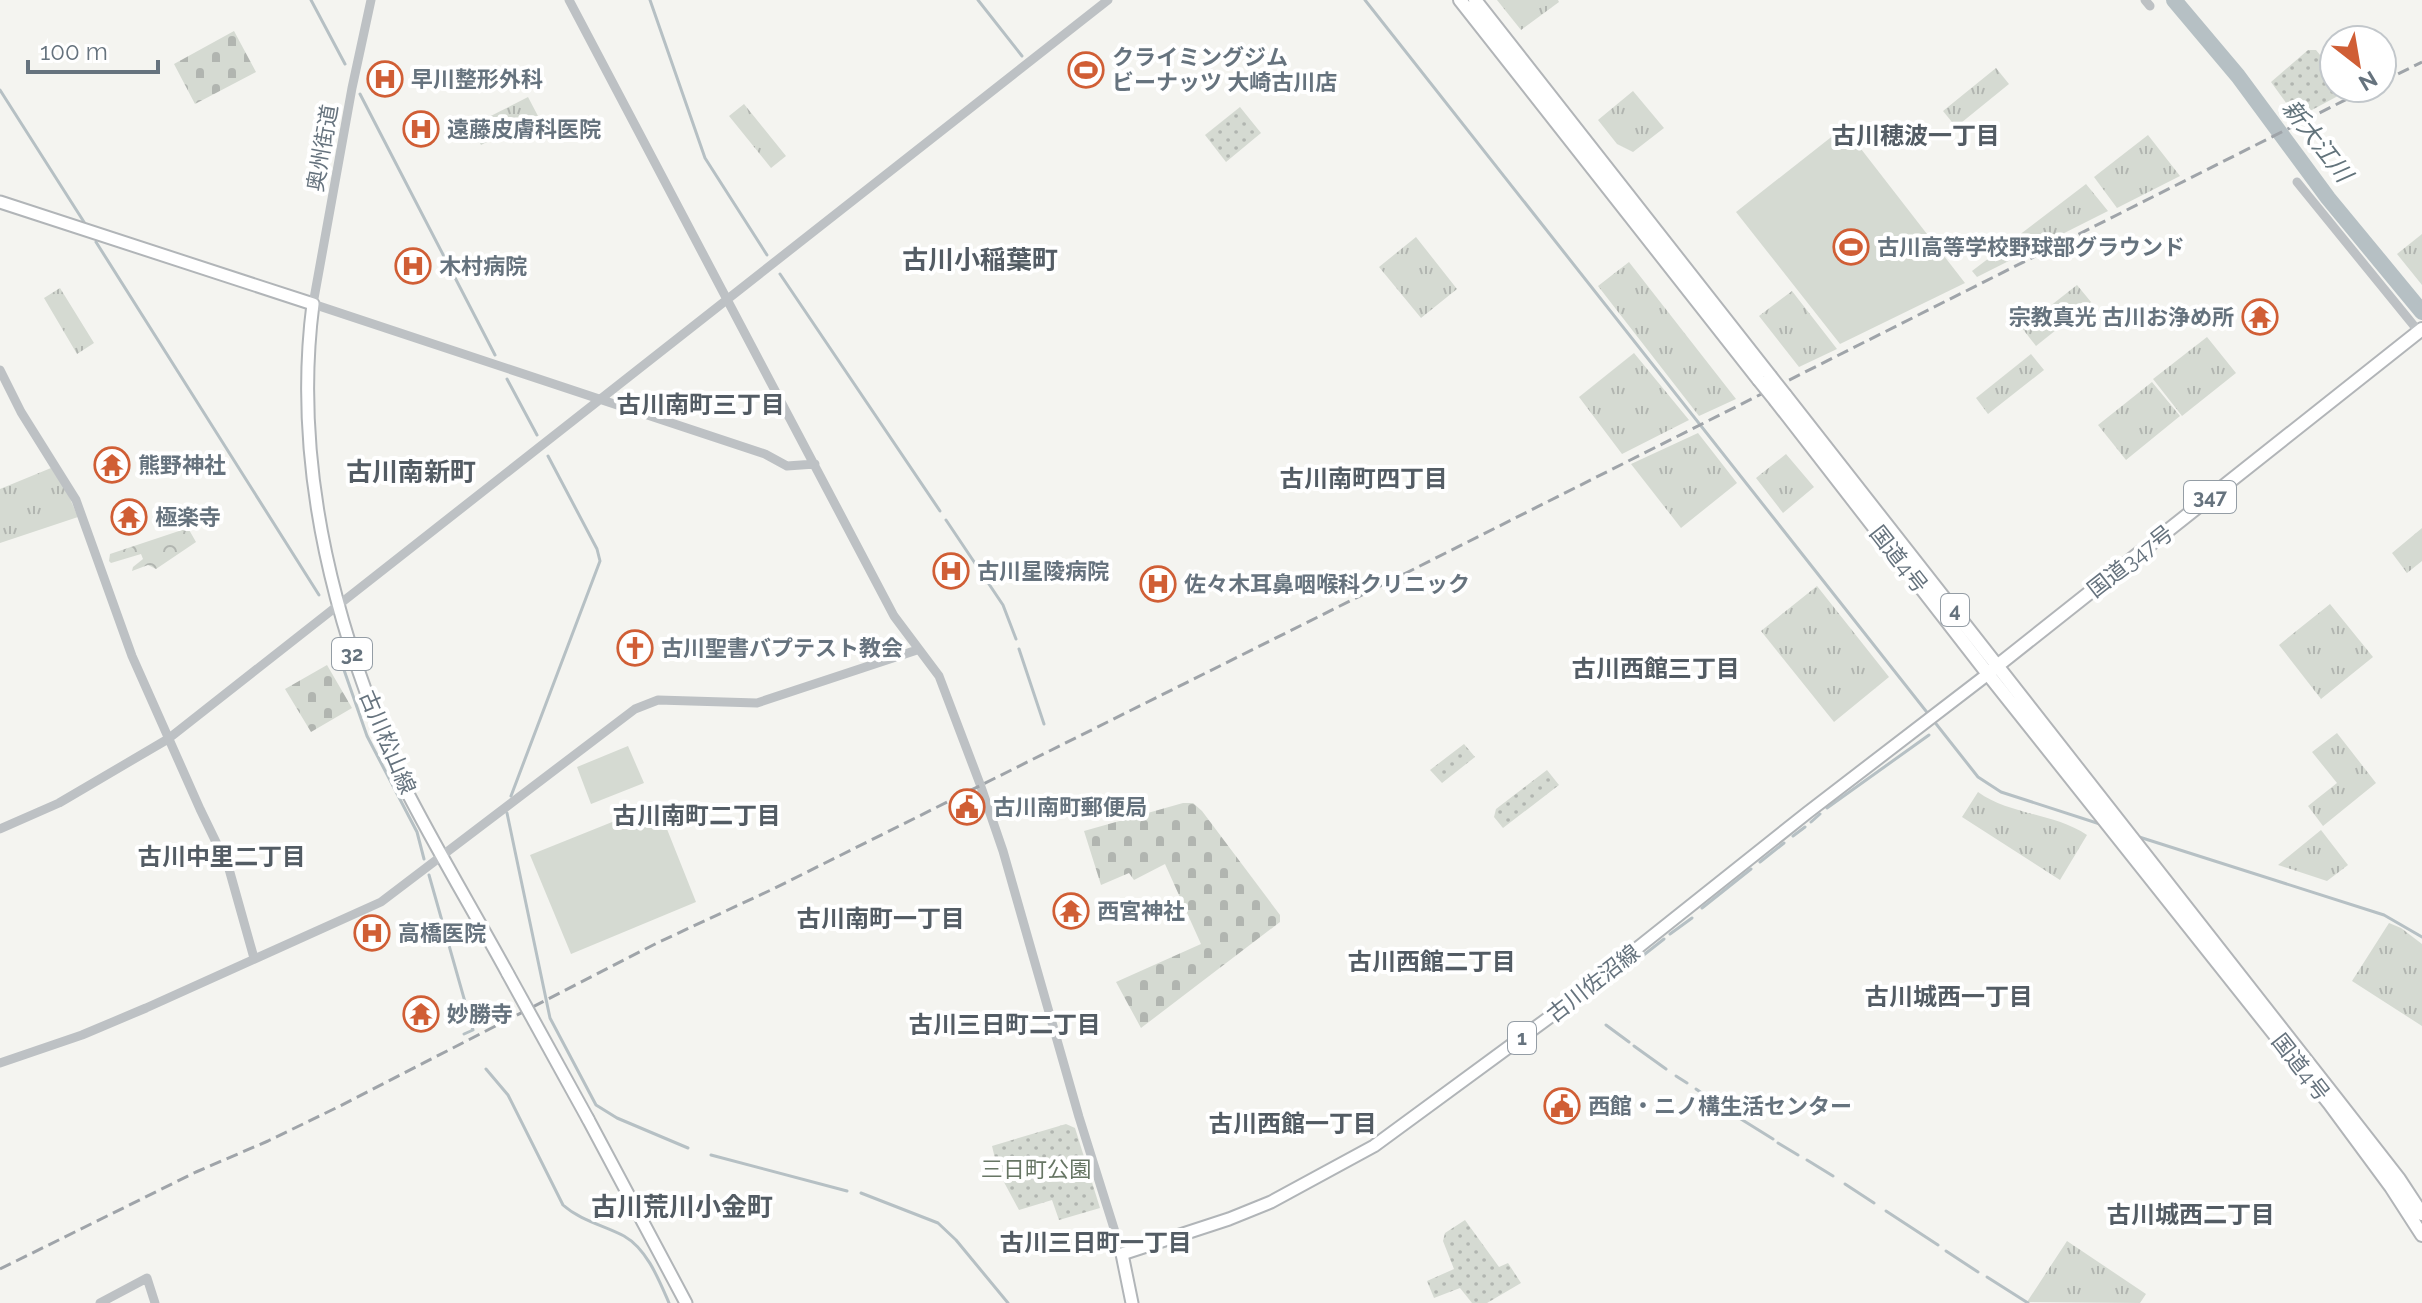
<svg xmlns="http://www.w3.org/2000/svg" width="2422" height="1303" font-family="Raleway,'Noto Sans JP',sans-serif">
	<defs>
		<pattern id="grass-tufts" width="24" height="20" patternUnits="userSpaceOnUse" patternTransform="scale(2)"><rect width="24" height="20" fill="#d5dad2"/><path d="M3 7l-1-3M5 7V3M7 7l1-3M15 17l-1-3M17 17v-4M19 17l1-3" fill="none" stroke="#b1b5b0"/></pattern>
		<pattern id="forest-crowns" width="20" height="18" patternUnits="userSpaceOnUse" patternTransform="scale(2)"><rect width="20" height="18" fill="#d5dad2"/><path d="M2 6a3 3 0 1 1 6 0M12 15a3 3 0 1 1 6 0" fill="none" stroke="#b1b5b0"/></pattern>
		<pattern id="cemetery-stones" width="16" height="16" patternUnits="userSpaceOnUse" patternTransform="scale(2)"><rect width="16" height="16" fill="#d5dad2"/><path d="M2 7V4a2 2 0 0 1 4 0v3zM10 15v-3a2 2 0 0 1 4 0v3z" fill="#b1b5b0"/></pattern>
		<pattern id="park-dots" width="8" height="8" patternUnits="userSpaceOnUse" patternTransform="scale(2)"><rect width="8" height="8" fill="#d5dad2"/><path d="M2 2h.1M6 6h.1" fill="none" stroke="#b1b5b0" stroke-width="1.8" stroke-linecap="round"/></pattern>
	</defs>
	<rect width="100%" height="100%" fill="#f4f4f0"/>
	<!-- grass -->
	<path fill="url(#grass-tufts)" d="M1497 0H1558L1559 2 1521 30Z
		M1996 68 2009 84 1956 127 1943 111Z
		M1633 91 1664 128 1633 152 1617 144 1598 120Z
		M528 97 538 116 481 145 471 126Z
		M744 104 786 156 771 168 729 116Z
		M2148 135 2180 176 2117 208 2094 177Z
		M2086 184 2108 211 1977 277 1972 271Z
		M2422 234V285L2397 254Z
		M1416 237 1457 289 1421 318 1379 267Z
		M1629 262 1736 399 1699 416 1598 286Z
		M2077 285 2091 302 2036 346 2022 328Z
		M60 288 94 343 77 354 44 298Z
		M1792 291 1837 349 1799 367 1759 316Z
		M2207 337 2236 373 2182 416 2153 379Z
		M1634 353 1689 420 1622 454 1579 397Z
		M2031 354 2044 370 1988 414 1976 398Z
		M2152 382 2180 416 2126 460 2098 425Z
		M1698 433 1737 483 1681 528 1631 464Z
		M1786 454 1814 487 1783 513 1756 478Z
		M51 468 68 494 78 517 0 543V489Z
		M2422 528V561L2407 573 2392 553Z
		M1817 586 1889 677 1834 722 1761 631Z
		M2330 604 2373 657 2321 699 2279 645Z
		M2337 733 2376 783 2323 826 2308 806 2337 783 2312 752Z
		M1978 792C2010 815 2054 813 2087 835L2060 880 1962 817Z
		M2321 830 2348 865 2327 881 2278 865Z
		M2389 923 2401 928 2422 944V1026L2352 981Z
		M2067 1241 2146 1294 2140 1303 2027 1302Z"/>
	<!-- forest -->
	<path fill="url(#forest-crowns)" d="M188 528 196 542 156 569 148 565 132 571 133 567 143 559 141 554 111 563 109 561 110 554Z"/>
	<!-- cemetery -->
	<path fill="url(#cemetery-stones)" d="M234 31 256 72 195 104 174 64Z
		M327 665 352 708 311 732 285 689Z
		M1183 803H1193L1202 811 1280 915V922L1141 1028 1116 982 1201 944 1165 864 1134 880 1129 873 1101 885 1084 831Z"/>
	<!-- park -->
	<path fill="url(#park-dots)" d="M2308 50H2316L2334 72V88L2349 90 2297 118 2271 82Z
		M1240 107 1261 133 1226 162 1205 135Z
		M1464 744 1475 757 1442 783 1430 770Z
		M1547 770 1559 785 1503 828 1494 817 1496 809Z
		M1066 1124 1075 1128 1100 1208 1059 1220 1052 1200 1019 1210 998 1171 992 1146Z
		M1465 1220 1499 1267 1508 1263 1521 1283 1487 1303H1472L1460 1288 1434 1298 1427 1281 1454 1269 1443 1241 1445 1233Z"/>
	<!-- garden -->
	<path fill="#d5dad2" d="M1844 127 1965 283 1840 344 1736 212Z
		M628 746 644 783 591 804 577 767Z
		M657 804 696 902 571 954 530 855Z"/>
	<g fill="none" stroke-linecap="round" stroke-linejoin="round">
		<!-- stream -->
		<path stroke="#b6c0c4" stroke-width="3" d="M311 0 345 64
			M650 0 705 158 767 255
			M978 0 1022 56
			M1365 0 1978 777 2001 792 2103 825
			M0 90 84 222
			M360 94 495 355
			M96 242 319 595
			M780 274 940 511
			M507 379 537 435
			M946 520 1003 605 1016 639
			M336 647 367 736 417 832 424 859
			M1019 649 1044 724
			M511 796 600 561 597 549 548 456
			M1827 808 1929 735
			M507 813 550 1018 596 1105 617 1118 688 1148
			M1811 822 1820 814
			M1793 836 1805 827
			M2136 836 2384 915 2422 937
			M1760 862 1784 843
			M429 875 473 1030 464 1034
			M1702 908 1751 869
			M1670 934 1692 918
			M1636 961 1664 939
			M1606 1025 1629 1042
			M1634 1046 1666 1069
			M486 1069 508 1095 563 1205C581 1221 603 1225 624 1236 647 1249 659 1280 669 1303
			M1676 1076 1687 1083
			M1696 1089 1729 1112
			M1736 1116 1773 1139
			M1778 1143 1798 1155
			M711 1155 847 1191
			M1807 1160 1833 1176
			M1845 1184 1874 1203
			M861 1193 938 1223 956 1240 1008 1303
			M1886 1211 1938 1245
			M1946 1251 1978 1272
			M1987 1277 2028 1303"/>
		<!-- river -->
		<path stroke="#b6c0c4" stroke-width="16" d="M2174 0 2238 76 2328 198 2422 312"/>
		<defs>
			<path id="major" d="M0 202 313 304C296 435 321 568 366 692 377 722 387 753 402 782 435 847 473 910 508 974
				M588 1119 686 1303
				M1132 1303 1122 1254 1229 1219 1271 1202 1374 1146 1562 1008 1807 813 1988 674"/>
			<path id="highway" d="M1460 0 1759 380
				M1475 0 1770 376
				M1785 395 2335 1097 2399 1179 2422 1214
				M1776 401 1988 674 2329 1103 2391 1187 2422 1235
				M1992 670 2422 329"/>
		</defs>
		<!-- major casing -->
		<use href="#major" stroke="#b1b5b8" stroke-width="15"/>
		<!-- highway casing -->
		<use href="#highway" stroke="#b2b5b8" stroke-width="16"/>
		<!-- minor -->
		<path stroke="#bdc1c4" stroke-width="9" d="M371 0 352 88 313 304 765 454 787 466 815 464
			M569 0 894 616 939 676 980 784 1003 851 1079 1117 1122 1254
			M2145 0 2150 6
			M2297 182 2419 332
			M0 370 21 412 76 500 132 656 200 809 229 869 254 958
			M0 829 59 803 168 739 1108 0
			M0 1063 82 1035 146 1008 381 902 635 709 658 700 757 703 917 650
			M100 1303 147 1278 155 1303"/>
		<!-- major -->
		<use href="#major" stroke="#fff" stroke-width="11"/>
		<!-- highway -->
		<use href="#highway" stroke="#fff" stroke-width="12"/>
		<!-- rail -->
		<path stroke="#9fa4a9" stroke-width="3" stroke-dasharray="12 6" stroke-linecap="butt" d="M2382 82 2422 62
			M0 1269 196 1172 268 1141 338 1107 657 943 773 889 1408 572 2369 88"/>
		<defs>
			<path id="major-bridge" d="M508 974 588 1119"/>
			<path id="highway-bridge" d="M1770 376 1785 395
				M1759 380 1776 401"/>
		</defs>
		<!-- major-bridge casing -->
		<use href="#major-bridge" stroke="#b1b5b8" stroke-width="15" stroke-linecap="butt"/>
		<!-- highway-bridge casing -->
		<use href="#highway-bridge" stroke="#b2b5b8" stroke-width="16" stroke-linecap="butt"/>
		<!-- major-bridge -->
		<use href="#major-bridge" stroke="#fff" stroke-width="11"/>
		<!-- highway-bridge -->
		<use href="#highway-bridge" stroke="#fff" stroke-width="12"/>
	</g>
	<!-- icons -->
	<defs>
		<symbol id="stadium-ring" viewBox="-11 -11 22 22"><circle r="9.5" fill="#fff" stroke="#d05e35" stroke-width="1.5"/><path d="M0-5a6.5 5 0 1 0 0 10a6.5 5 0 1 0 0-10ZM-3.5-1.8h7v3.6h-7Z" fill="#d05e35"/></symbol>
		<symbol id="hospital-ring" viewBox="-11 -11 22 22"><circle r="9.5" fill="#fff" stroke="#d05e35" stroke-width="1.5"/><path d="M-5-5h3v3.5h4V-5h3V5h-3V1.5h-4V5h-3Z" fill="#d05e35"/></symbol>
		<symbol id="temple-ring" viewBox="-11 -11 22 22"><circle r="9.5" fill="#fff" stroke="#d05e35" stroke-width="1.5"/><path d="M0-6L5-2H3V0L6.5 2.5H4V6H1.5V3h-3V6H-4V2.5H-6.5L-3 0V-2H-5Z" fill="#d05e35"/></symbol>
		<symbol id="church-ring" viewBox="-11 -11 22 22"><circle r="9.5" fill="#fff" stroke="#d05e35" stroke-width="1.5"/><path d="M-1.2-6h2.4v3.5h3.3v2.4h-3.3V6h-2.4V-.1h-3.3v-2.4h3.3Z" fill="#d05e35"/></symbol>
		<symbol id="civic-ring" viewBox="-11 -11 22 22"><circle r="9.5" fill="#fff" stroke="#d05e35" stroke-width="1.5"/><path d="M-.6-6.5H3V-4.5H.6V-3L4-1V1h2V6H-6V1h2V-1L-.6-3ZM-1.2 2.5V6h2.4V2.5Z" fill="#d05e35"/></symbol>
	</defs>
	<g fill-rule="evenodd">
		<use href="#stadium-ring" x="1066" y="50" width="40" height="40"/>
		<use href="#hospital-ring" x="365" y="59" width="40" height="40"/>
		<use href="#hospital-ring" x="401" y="109" width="40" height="40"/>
		<use href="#stadium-ring" x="1831" y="227" width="40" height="40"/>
		<use href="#hospital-ring" x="393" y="246" width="40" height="40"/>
		<use href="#temple-ring" x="2240" y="297" width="40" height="40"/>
		<use href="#temple-ring" x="92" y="445" width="40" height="40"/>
		<use href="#temple-ring" x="109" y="497" width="40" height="40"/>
		<use href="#hospital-ring" x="931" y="551" width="40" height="40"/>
		<use href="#hospital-ring" x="1138" y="564" width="40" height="40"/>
		<use href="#church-ring" x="615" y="628" width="40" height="40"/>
		<use href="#civic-ring" x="947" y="787" width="40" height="40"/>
		<use href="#temple-ring" x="1051" y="891" width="40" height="40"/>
		<use href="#hospital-ring" x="352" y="913" width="40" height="40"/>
		<use href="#temple-ring" x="401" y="994" width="40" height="40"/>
		<use href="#civic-ring" x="1542" y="1086" width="40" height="40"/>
	</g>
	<g text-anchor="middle" stroke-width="8" stroke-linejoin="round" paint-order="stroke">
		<!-- shield labels -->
		<g fill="#fff" stroke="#949da5" stroke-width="2">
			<rect x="2184" y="481" width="52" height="32" rx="6"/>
			<rect x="1941" y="594" width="28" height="32" rx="6"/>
			<rect x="332" y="638" width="40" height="32" rx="6"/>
			<rect x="1508" y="1022" width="28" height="32" rx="6"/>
		</g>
		<g font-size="20" font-weight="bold" fill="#66737e">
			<text x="2210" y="504">347</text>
			<text x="1955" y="617">4</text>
			<text x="352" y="661">32</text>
			<text x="1522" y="1045">1</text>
		</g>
		<!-- poi labels -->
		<g font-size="22" font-weight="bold" fill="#66737e" stroke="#fff" text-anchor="start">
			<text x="1112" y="65">クライミングジム<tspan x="1112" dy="25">ビーナッツ 大崎古川店</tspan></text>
			<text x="411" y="87">早川整形外科</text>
			<text x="447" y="137">遠藤皮膚科医院</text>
			<text x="1877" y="255">古川高等学校野球部グラウンド</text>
			<text x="439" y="274">木村病院</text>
			<text x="2234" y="325" text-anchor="end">宗教真光 古川お浄め所</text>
			<text x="138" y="473">熊野神社</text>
			<text x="155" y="525">極楽寺</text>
			<text x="977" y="579">古川星陵病院</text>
			<text x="1184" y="592">佐々木耳鼻咽喉科クリニック</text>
			<text x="661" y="656">古川聖書バプテスト教会</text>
			<text x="993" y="815">古川南町郵便局</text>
			<text x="1097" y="919">西宮神社</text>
			<text x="398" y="941">高橋医院</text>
			<text x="447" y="1022">妙勝寺</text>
			<text x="1588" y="1114">西館・ニノ構生活センター</text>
		</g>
		<!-- street labels -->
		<g font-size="22" fill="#66737e" stroke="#fff">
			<text transform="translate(322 148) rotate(-80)" y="8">奥州街道</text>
			<text transform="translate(1899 559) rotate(52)" y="8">国道4号</text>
			<text transform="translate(2130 561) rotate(-38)" y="8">国道347号</text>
			<text transform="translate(388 742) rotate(67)" y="8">古川松山線</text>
			<text transform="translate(1593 983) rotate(-38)" y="8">古川佐沼線</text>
			<text transform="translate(2301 1067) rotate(52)" y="8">国道4号</text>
		</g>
		<!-- park labels -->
		<g font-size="22" fill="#677664" stroke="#fff">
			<text x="1036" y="1177">三日町公園</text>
		</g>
		<!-- neighbourhood labels -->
		<g font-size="24" font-weight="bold" fill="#535c64" stroke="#fff">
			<text x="1916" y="144">古川穂波一丁目</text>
			<text x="701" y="413">古川南町三丁目</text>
			<text x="1364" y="487">古川南町四丁目</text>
			<text x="1656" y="677">古川西館三丁目</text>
			<text x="697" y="824">古川南町二丁目</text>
			<text x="222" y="865">古川中里二丁目</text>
			<text x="881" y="927">古川南町一丁目</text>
			<text x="1432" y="970">古川西館二丁目</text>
			<text x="1949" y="1005">古川城西一丁目</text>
			<text x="1005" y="1033">古川三日町二丁目</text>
			<text x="1293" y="1132">古川西館一丁目</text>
			<text x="2191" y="1223">古川城西二丁目</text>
			<text x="1096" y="1251">古川三日町一丁目</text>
		</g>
		<!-- water labels -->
		<g font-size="24" font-style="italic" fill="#62737b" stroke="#fff">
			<text transform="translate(2317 141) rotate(52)" y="8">新大江川</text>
		</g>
		<!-- quarter labels -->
		<g font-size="26" font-weight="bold" fill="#535c64" stroke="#fff">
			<text x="980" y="269">古川小稲葉町</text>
			<text x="411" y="481">古川南新町</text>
			<text x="682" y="1216">古川荒川小金町</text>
		</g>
	</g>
	<!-- north arrow -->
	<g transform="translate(2358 64) rotate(149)"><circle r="38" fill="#ffffff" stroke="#c2c7cb" stroke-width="2"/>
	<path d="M0-6L14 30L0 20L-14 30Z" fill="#d05e35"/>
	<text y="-12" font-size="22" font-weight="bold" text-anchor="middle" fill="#66737e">N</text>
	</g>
	<!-- scale -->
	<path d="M28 60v12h130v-12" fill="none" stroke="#66737e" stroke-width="4"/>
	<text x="40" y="60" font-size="24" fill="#66737e" stroke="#ffffff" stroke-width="6" paint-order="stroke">100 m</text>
</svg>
